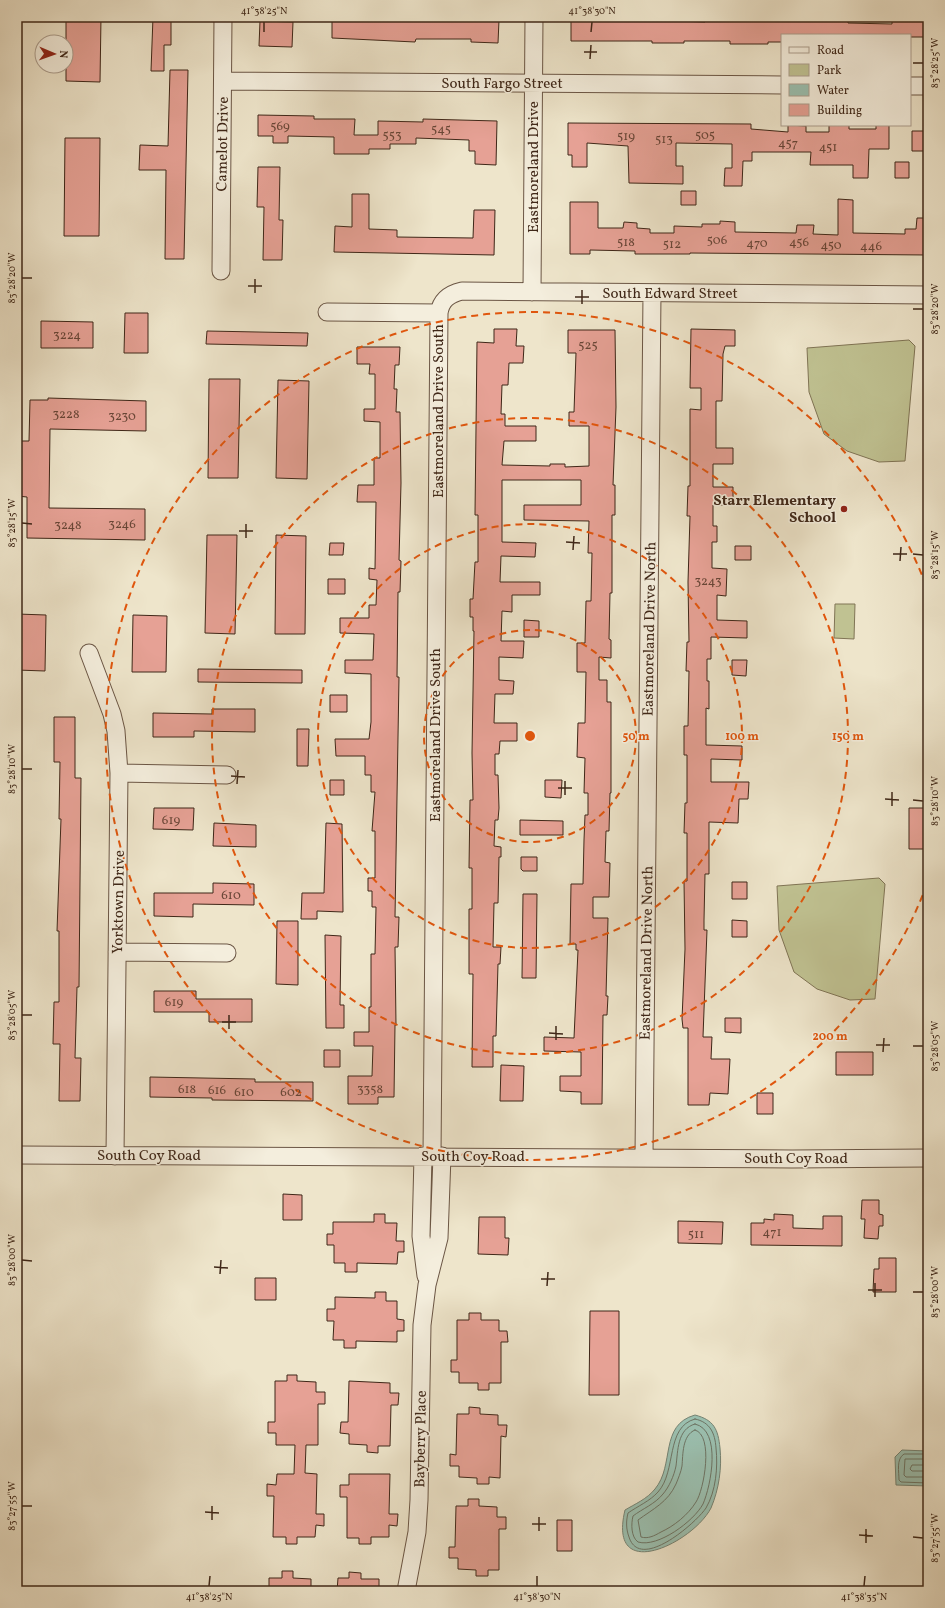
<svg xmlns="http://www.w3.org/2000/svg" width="945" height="1608" font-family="Vollkorn,serif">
	<rect width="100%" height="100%" fill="#eee5cb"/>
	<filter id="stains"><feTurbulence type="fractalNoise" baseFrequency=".005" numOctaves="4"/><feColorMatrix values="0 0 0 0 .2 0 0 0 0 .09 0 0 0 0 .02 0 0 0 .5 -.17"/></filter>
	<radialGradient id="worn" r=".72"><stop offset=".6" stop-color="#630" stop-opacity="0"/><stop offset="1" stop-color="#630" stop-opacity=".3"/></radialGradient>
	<!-- green -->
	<path fill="#c0c292" stroke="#807455" d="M909 340 915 346 905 461 879 462 847 451 824 434 809 392 807 348Z
		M835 604H855L854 639 834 638Z
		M879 878 885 884 875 999 850 1000 817 989 794 972 779 930 777 886Z"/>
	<!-- water -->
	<path fill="#9bc0b0" stroke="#768373" d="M695 1415C714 1420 718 1429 720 1448 722 1468 719 1489 711 1508 693 1543 607 1585 625 1510 635 1504 647 1499 655 1489 675 1465 659 1425 695 1415Z
		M902 1450 928 1451V1486L896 1485 895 1457Z"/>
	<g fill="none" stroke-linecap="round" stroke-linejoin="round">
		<!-- shore -->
		<path stroke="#6d7464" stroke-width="1" d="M695 1419C710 1422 715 1433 716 1448 718 1467 716 1491 706 1508 696 1523 640 1572 629 1537 626 1529 626 1521 628 1513 638 1506 650 1501 658 1492 677 1471 665 1427 695 1419Z
			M695 1424C722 1430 711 1486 703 1504 694 1521 658 1548 638 1542 631 1537 631 1524 633 1516 642 1509 655 1504 663 1494 669 1487 674 1476 676 1466 678 1451 677 1429 695 1424Z
			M695 1430C714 1435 704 1490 696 1502 688 1515 674 1526 661 1532 654 1536 648 1539 641 1537L638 1520C653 1509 668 1502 676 1484 678 1479 681 1472 682 1466 683 1455 682 1435 695 1430Z
			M928 1454H904C896 1459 899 1472 899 1480L901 1482 928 1483
			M928 1459H905L904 1475 906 1477H928
			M928 1465H912L910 1469 912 1471H928"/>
	</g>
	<!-- building -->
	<path fill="#e6a195" stroke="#3f2718" d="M66 17H101L100 82 66 81Z
		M153 17H171V45H164V71H151Z
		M332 17H397V21H430V18L489 17V20H499L498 43 471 42V39H416L415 42 332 38Z
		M571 17H676V21L705 22V17L768 19V21H811V19L839 17V19H848V23L892 24V17H926V37H910V35H782V42H768V44H730V41H684V43H652V41H571Z
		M260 21 293 22 292 47 259 46Z
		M170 70H188L184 259H165L166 170H139L140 145 168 146Z
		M258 115 314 116V119H355L354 135H378V121L423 122V119L497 121 496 165 475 164V151H469V140L416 138V144H390V149H369V154H334V137L288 136V143H273V136H258Z
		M568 123 751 124V129L788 132V125L806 126V132H829V125H849V129H876V125H889V149H869L868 178H853V165H810L811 152H752V161H743L742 186H724L725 168H732V144L676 143V166H683V184L629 183 628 146 587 143V167H572V155H568Z
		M912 131H928V151H912Z
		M65 138H100L99 236H64Z
		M895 162H909V178H895Z
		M258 167H280L279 220H283L282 260H263L264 207H257Z
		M681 191H696V205H681Z
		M352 194H369V229L397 230V237L473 238 474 210H495L494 255 334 252 335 226 352 227Z
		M838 199 853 200V233L905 234V229H916L917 218H928V255L690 253V254H635V251L590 250V254H570V202H598V228H623L624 222 637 223V228L650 229V233H674V226L702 227V224H720V221L735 222V232L796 233 797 225H814L813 234 838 235Z
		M125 313H148V353H124Z
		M41 321 93 322V348H41Z
		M494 329H517L516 346H524L523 363H509L508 385H502L501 414H505V426H536V441H504L502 465 550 466V464H565V467L589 466V426H569V412H574L576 353H568V330H615L616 407 613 485H615V515H612V593H610L609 639 611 640V658L599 657V680H607V702H611V793H610L609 831H606L605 862 610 863 609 897H593V918H608L606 996H608L607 1015H603L602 1104H581V1092L560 1091V1076H581V1052L544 1051V1037L574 1038 578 950H576V944H570L571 884H583L584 840 585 815H588V793H584L585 758 577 757 578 723H585L586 672H577V643H585L586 601H591L592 553H588L589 521 524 520V505H581V480H502V542L536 543 535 557 501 556 500 582H540V595H512V612L502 611 501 641H524L523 658 499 657V680L514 681 513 694H495L494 723H517V741H500L499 754H495V775H498L499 808 498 820H495L494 846 501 847V857H499L498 903H494L493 947H501L500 964H498L496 1036H493V1067H472L473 974H469V909H472V868H469L470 800H473L472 753 474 631H473V617H470V599H473L475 562H478V515H475L477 342 494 343Z
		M691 329 735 330V346H725L723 354 722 401H716V448H733V464H713V487H733V505H713V526H717V542H712V568L727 569 726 596 717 595V620L747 621V638L711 637V659H707V681H709V709L706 708V745L742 746V760L711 759V782H749L748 799H739L738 823 709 822V874H705L704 920V930H707L703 1037H712L711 1059H730L728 1094 710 1093 709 1105H688V1028H683L682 1019 685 949 684 881H687V833H684L685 803H687V755H684V726H688L689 671H686L687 642H689L688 582 690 516H687L688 486H690V409L701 410V388H690Z
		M207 331 308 333 307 346 206 344Z
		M357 347H400L399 365H395L394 389H397L396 412H400L401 483 399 560 401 561 400 592H398L397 677H399L395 917H399L398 947H395L396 1025H395L394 1097H378V1104H348V1076H372L373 1046H354V1032H369V1007H371V954H375L376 907H372V891H368V878H375V831H372L375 792H371V775H365V756H336L335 739H369L371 722V674L345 673V660H373L374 634 340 633V618H369V605H376L377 580 369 579V568L375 569 376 502H357L358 485H374V458H380V422L364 421V409H375V374H369L370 364H357Z
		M209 379H240L238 478H208Z
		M278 380 309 381 307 479 276 478Z
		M48 398 146 401V431L50 429 49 508 145 509V540L27 538V497L17 496V441H29L30 400H48Z
		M207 535H237L235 634 205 633Z
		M276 535 306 536 305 634H275Z
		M330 543H344L343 555H329Z
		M735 546H751V560H735Z
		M328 579H345V594H328Z
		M17 614 46 615 45 671 17 670Z
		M133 615 167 616 166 672H132Z
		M524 620 539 621V637H524Z
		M732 660H747L746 676 732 675Z
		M198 669 302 670V683L198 682Z
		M330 695H347V712H330Z
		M212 709H255V732L194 731V737H153V713L212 714Z
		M54 717H75V778H81L79 987H77L75 1058H81L80 1101H59L60 1044H53L54 1002H59V931H57L61 819H59L60 762H54Z
		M297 729H309L308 766H297Z
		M330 780H344V795H330Z
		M545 780H562L561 798 545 797Z
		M154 808H194L193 830 153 829Z
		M909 808H928V849H909Z
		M520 820 563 821V835H520Z
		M214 823 256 825V847L213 846Z
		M326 823 342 824 343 912 317 911V919H301L302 893H324Z
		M521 857H537V871H523L521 869Z
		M732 882H747V899H732Z
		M213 883 254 884V905L193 904V917L154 916V893H213Z
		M523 894H537L536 978H522Z
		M732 920 747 921V937H732Z
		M277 921H298V985L276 984Z
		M325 935 341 936 340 1005H344V1028H326Z
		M154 991H196V999H252V1022H209V1012H154Z
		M725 1018H741V1033L725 1032Z
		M324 1050H340V1067H324Z
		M836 1052H873V1075H836Z
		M501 1065 524 1066 523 1101H500Z
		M150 1077 255 1079V1082H313V1101L212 1100V1098L150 1097Z
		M757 1093H773V1114H757Z
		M283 1194 302 1195V1220H283Z
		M862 1200H879V1214L883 1215V1226H879L878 1239 864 1238 865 1219H861Z
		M374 1214H385V1223H397L396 1241H404V1252H398L397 1264 357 1263V1272H345V1263H334V1245H327V1234H333V1222H374Z
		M774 1214 793 1215V1228L823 1229V1216H842V1246L751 1245V1223H764V1219L774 1220Z
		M479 1217H505V1238H509L508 1255 478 1254Z
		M678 1221 723 1222 722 1244 678 1243Z
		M879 1258H896V1292H873L874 1269H879Z
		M255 1278H276V1300H255Z
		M375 1292H386V1301H397V1319L404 1320V1331H397V1342L356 1341V1348H344V1340H333L334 1321H327V1309H335V1297L375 1298Z
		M590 1311H619V1395H589Z
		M469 1313H481V1320H499V1331H507L508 1342H501V1383H489V1390H478V1383H459V1372H451V1360H457V1320H469Z
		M287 1375H297V1381L316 1382V1392H325V1404H318V1445H306L305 1473 317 1474 316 1514H324V1526L316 1525 315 1537H297V1544H286V1537H273L274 1496H267V1484L276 1485 277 1474H294L295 1445H276V1433H268V1422H275V1381H287Z
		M349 1381 390 1383V1393H399L398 1405H391L390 1446H378V1453L367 1452V1445L349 1444V1434L340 1433 341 1422H348Z
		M469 1407 480 1408V1414L498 1415V1425H507L506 1437 501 1436 500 1478 489 1477V1484H477V1478L459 1477V1466H450V1454L456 1455 457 1414H469Z
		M349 1474H390L389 1514H398L397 1526 389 1525V1537H371V1544H359V1538H347V1497H340V1485H349Z
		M468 1499H479V1506L497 1507V1517H506V1529H499V1570H488V1576H476V1570L458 1569V1558H449V1547H455L456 1506H468Z
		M557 1520H572V1551H557Z
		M282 1571H293V1578L311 1579V1591H269V1578H282Z
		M349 1572 361 1573V1579H379V1591H337L338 1578H349Z"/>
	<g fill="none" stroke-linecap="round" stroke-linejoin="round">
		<defs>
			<path id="minor" d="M223 81 782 85
				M910 86H928
				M221 271 223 17
				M532 292 534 17
				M327 312 439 313
				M89 653 112 714 116 731 119 773 115 1156
				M119 773 227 775
				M117 952 227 953
				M17 1155 792 1159 928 1158
				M423 1156 421 1236 426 1276
				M432 1156 439 313C441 300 449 294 462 291L928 295
				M644 1157 652 293
				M406 1591 417 1532 419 1500 422 1325 427 1285 439 1238 442 1156"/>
		</defs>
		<!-- minor casing -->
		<use href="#minor" stroke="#6b5645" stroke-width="19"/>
		<!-- minor -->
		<use href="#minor" stroke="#f4eedd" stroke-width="17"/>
	</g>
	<!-- ticks -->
	<path fill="none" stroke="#3f2718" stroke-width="1.5" d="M264 32V22M591 32 592 22M584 52H597M590 59 591 45M913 63H923M22 278H32M248 286H262M255 293V279M575 297H589M582 304V290M913 309H923M22 523 32 524M239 531H253M246 538V524M566 542 580 543M573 550 574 536M893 554H907M913 554 923 555M900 561 901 547M22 769H32M231 776 245 777M237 784 238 770M558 788H572M565 795V781M885 799 899 800M913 800 923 801M892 806V792M22 1015H32M222 1022H236M229 1029V1015M549 1033 563 1034M556 1040V1026M876 1045H890M913 1046H923M883 1052 884 1038M22 1260 32 1261M214 1267 228 1268M220 1274 221 1260M541 1279H555M547 1286 548 1272M868 1290H882M913 1292H923M875 1297V1283M22 1506H32M205 1512 219 1513M212 1520V1506M532 1524H546M539 1531V1517M859 1535 873 1536M913 1537 923 1538M866 1543V1529M209 1586 210 1576M537 1586V1576M864 1586 865 1576"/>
	<!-- distance rings -->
	<g fill="none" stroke="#e0560d" stroke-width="2" stroke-dasharray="7 5">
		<circle cx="530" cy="736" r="106"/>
		<circle cx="530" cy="736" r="212"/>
		<circle cx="530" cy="736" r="318"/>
		<path d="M927 884A424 424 0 1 1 927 588"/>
	</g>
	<!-- markers -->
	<circle fill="#8f2418" stroke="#f4eedd" stroke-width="1.5" cx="844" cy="509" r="4"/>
	<g text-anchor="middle" stroke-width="3" stroke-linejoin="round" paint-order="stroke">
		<!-- number labels -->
		<g font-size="13" fill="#694637">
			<text x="280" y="130">569</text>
			<text x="441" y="133">545</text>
			<text x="392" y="139">553</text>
			<text x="705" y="139">505</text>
			<text x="626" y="140">519</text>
			<text x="664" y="143">513</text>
			<text x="788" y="147">457</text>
			<text x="828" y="151">451</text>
			<text x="717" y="244">506</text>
			<text x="626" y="246">518</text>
			<text x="799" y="246">456</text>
			<text x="757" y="247">470</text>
			<text x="672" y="248">512</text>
			<text x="831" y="249">450</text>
			<text x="871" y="250">446</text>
			<text x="67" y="339">3224</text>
			<text x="588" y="349">525</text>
			<text x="66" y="418">3228</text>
			<text x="122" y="420">3230</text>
			<text x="122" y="528">3246</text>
			<text x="68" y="529">3248</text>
			<text x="708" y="585">3243</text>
			<text x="171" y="824">619</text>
			<text x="231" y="899">610</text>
			<text x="174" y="1006">619</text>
			<text x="187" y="1093">618</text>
			<text x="370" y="1093">3358</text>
			<text x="217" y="1094">616</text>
			<text x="244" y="1096">610</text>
			<text x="291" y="1096">602</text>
			<text x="772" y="1236">471</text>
			<text x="696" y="1238">511</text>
		</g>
		<!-- street labels -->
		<g font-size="15" fill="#3f2718" stroke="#f4eedd">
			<text x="502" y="88">South Fargo Street</text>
			<text transform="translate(222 144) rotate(-89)" y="5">Camelot Drive</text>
			<text transform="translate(533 167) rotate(-90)" y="5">Eastmoreland Drive</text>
			<text x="670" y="298">South Edward Street</text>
			<text transform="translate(438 411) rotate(-90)" y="5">Eastmoreland Drive South</text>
			<text transform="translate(649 629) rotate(-89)" y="5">Eastmoreland Drive North</text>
			<text transform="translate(435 735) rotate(-90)" y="5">Eastmoreland Drive South</text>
			<text transform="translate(118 902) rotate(-89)" y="5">Yorktown Drive</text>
			<text transform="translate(646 953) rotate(-89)" y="5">Eastmoreland Drive North</text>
			<text x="149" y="1160">South Coy Road</text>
			<text x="473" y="1161">South Coy Road</text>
			<text x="796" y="1163">South Coy Road</text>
			<text transform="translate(420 1439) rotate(-89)" y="5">Bayberry Place</text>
		</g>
		<!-- poi labels -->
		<g font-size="15" font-weight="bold" fill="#3f2718" stroke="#f4eedd" text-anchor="end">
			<text x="836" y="505">Starr Elementary<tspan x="836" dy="17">School</tspan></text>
		</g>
	</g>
	<circle cx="530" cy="736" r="6" fill="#e0560d" stroke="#f4eedd" stroke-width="2"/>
	<g font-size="12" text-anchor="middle" font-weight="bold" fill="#e0560d" stroke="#f4eedd" stroke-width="3" stroke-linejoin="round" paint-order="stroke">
		<text x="636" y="740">50 m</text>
		<text x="742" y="740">100 m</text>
		<text x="848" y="740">150 m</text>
		<text x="830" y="1040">200 m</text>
	</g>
	<!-- margin -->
	<rect width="945" height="1608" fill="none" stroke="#eee5cb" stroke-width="44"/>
	<!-- legend -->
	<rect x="781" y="34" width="130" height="92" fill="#f4eedd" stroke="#ac9e8e"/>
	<rect x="789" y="47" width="20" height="6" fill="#f4eedd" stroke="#ac9e8e"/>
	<text x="817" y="54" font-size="12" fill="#3f2718">Road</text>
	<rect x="789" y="64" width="20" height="12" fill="#c0c292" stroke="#ac9e8e"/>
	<text x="817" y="74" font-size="12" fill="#3f2718">Park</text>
	<rect x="789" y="84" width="20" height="12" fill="#9bc0b0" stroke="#ac9e8e"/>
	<text x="817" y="94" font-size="12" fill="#3f2718">Water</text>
	<rect x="789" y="104" width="20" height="12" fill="#e6a195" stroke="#ac9e8e"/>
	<text x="817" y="114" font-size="12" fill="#3f2718">Building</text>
	<!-- north arrow -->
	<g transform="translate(54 54) rotate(92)"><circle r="19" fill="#f4eedd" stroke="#ac9e8e"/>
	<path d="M0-3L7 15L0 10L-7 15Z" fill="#8f2418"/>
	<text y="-6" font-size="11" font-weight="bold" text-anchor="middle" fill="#3f2718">N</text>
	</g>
	<rect x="22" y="22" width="901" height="1564" fill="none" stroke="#3f2718" stroke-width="1.5"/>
	<g font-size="10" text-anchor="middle" fill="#3f2718">
		<text x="264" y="14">41°38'25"N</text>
		<text x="592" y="14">41°38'30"N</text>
		<text transform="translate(934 63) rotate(-90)" y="4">83°28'25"W</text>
		<text transform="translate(11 278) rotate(-90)" y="4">83°28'20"W</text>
		<text transform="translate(934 309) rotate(-90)" y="4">83°28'20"W</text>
		<text transform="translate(11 523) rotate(-90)" y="4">83°28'15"W</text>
		<text transform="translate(934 555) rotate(-90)" y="4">83°28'15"W</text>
		<text transform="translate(11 769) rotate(-90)" y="4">83°28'10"W</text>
		<text transform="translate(934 801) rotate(-90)" y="4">83°28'10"W</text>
		<text transform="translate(11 1015) rotate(-90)" y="4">83°28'05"W</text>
		<text transform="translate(934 1046) rotate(-90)" y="4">83°28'05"W</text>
		<text transform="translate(11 1260) rotate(-90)" y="4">83°28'00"W</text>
		<text transform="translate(934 1292) rotate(-90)" y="4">83°28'00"W</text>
		<text transform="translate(11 1506) rotate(-90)" y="4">83°27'55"W</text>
		<text transform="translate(934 1538) rotate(-90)" y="4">83°27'55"W</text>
		<text x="209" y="1600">41°38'25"N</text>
		<text x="537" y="1600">41°38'30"N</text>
		<text x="864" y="1600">41°38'35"N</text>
	</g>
	<rect width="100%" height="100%" filter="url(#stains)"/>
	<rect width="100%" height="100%" fill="url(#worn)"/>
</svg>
